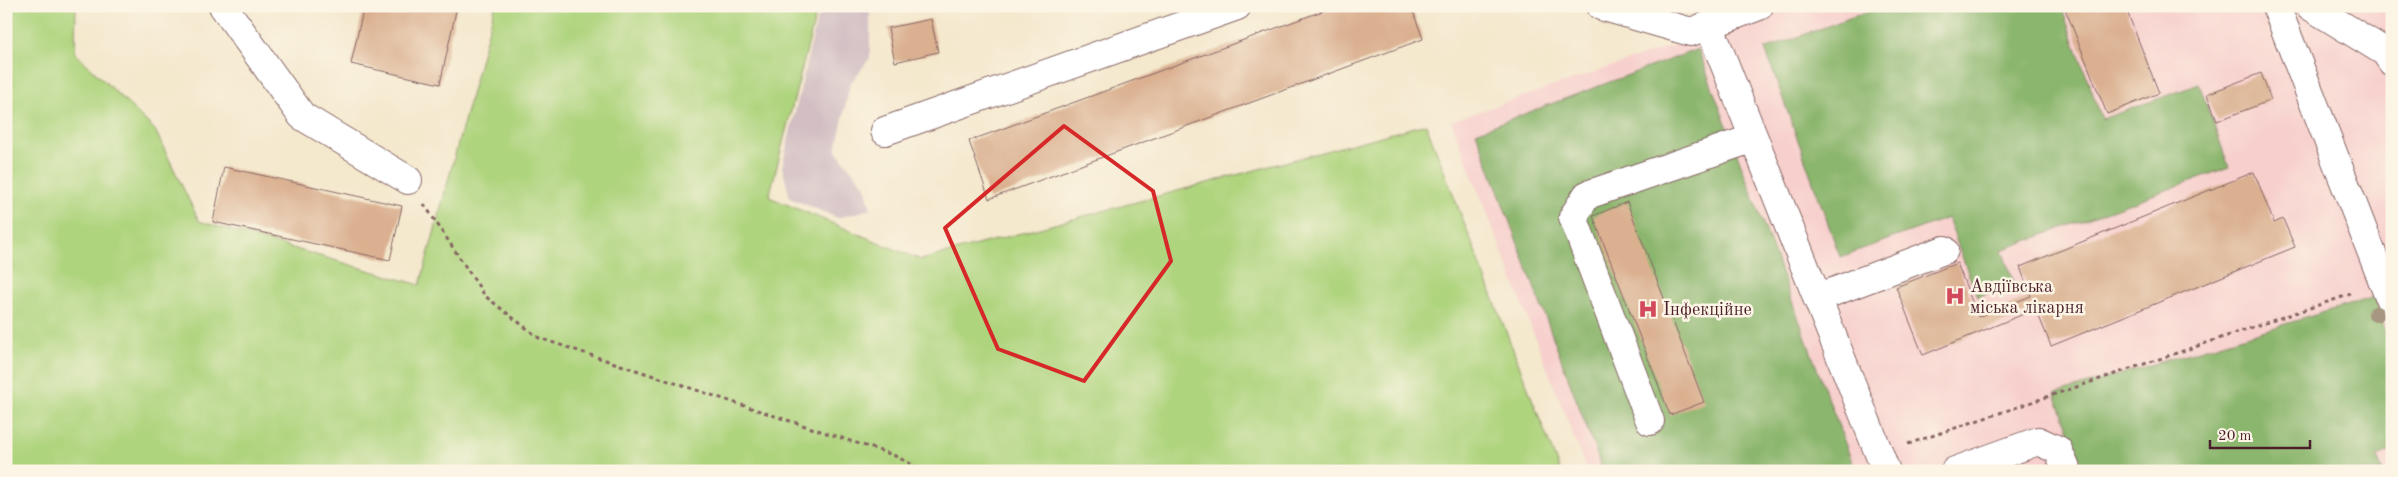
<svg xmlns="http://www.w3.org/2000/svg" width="2398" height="477" font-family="'Old Standard TT',serif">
	<rect width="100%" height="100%" fill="#fcf5e5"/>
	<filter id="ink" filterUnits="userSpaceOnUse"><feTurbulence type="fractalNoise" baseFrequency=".02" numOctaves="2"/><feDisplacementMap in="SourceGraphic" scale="10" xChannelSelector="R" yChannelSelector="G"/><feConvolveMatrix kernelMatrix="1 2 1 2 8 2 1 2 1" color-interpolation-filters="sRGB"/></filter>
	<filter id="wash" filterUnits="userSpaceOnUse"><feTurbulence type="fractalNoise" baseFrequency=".0096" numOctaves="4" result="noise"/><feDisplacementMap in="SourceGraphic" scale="20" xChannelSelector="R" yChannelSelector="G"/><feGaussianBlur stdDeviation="1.12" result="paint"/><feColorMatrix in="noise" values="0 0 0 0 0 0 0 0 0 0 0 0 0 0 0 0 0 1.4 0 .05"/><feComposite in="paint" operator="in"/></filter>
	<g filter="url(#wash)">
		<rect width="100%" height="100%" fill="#f4e8cd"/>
		<!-- built -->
		<path fill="#f7d0cd" d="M1789 6H2392V471H1587L1451 121Z"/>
		<!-- industrial -->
		<path fill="#d2bec3" d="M831 6H870V58L850 84 836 151 865 186 871 209 838 218 790 198 782 167 817 19Z"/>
		<!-- green -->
		<path fill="#afd47e" stroke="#7c7a54" d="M6 6H76L75 53 155 130 199 221 420 285 495 6H818L769 197 921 260 1426 124 1560 471H6Z"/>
		<!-- forest -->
		<path fill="#8bb66d" stroke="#6a6a4c" d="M1882 6H2061L2102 119 2199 84 2229 167 2002 250 2014 283 1977 297 1948 218 1840 257 1765 49Z
			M1698 49 1855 470 1854 471H1603L1476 132Z
			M2374 297 2392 349V451L2377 457 2383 471H2084L2055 394Z"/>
		<g id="blocks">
			<!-- building -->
			<path fill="#dab090" d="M364 6H457L440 84 351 64Z
				M1336 6H1411L1423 39 989 199 969 141Z
				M2064 6H2125L2159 93 2107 114Z
				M931 19 938 52 895 62 888 28Z
				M2261 73 2271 100 2217 121 2207 94Z
				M224 167 402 206 390 260 213 222Z
				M2254 172 2274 223 2283 219 2295 247 2051 346 2036 309 1923 355 1896 287 1957 263 1978 317 2031 296 2020 267Z
				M1627 202 1704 402 1670 415 1593 216Z"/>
		</g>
	</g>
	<g filter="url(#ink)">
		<use href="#blocks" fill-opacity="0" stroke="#866564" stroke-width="1"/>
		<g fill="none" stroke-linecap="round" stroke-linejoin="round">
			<defs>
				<path id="minor" d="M223 6 302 116 408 180
					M1601 6 1691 32 1759 6
					M2276 6 2392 305
					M2310 6 2385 52 2392 62
					M1709 25 1886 471
					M885 131 1237 6
					M1817 298 1944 250
					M1650 421 1573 217 1587 195 1754 138
					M1955 471 2038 441 2058 450 2067 471"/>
			</defs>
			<!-- minor casing -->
			<use href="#minor" stroke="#866564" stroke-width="30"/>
			<!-- path -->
			<path stroke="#866564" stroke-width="3" stroke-dasharray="4 4" stroke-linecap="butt" d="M424 204 485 296 539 338 893 455 925 471
				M1908 444 2354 293"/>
			<!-- minor -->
			<use href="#minor" stroke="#fff" stroke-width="28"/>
		</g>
		<!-- trees -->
		<circle fill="#a79782" cx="2376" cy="314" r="8"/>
	</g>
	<!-- marked area -->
	<path fill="none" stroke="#d62828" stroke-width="4" stroke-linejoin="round" d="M1064 126 1153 191 1171 261 1084 381 998 349 945 228Z"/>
	<!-- icons -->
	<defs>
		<symbol id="hospital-bare" viewBox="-9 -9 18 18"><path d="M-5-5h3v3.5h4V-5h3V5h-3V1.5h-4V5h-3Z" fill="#d1495b" stroke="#fcf5e5" stroke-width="2.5" paint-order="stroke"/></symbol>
	</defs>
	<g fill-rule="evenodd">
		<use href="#hospital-bare" x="1941" y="282" width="28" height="28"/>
		<use href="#hospital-bare" x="1634" y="295" width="28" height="28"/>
	</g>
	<g text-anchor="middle" stroke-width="5" stroke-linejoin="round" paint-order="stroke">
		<!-- poi labels -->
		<g font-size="18" fill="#4a1f2b" stroke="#fcf5e5" text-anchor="start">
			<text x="1970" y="292">Авдіївська<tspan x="1970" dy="21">міська лікарня</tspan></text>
			<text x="1663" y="315">Інфекційне</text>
		</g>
	</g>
	<!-- margin -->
	<rect width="2398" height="477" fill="none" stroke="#fcf5e5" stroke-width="25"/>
	<!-- scale -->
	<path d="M2210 440v8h100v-8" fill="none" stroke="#4a1f2b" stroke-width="2.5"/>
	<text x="2218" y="440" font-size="15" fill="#4a1f2b" stroke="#fcf5e5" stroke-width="4" paint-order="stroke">20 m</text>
</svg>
